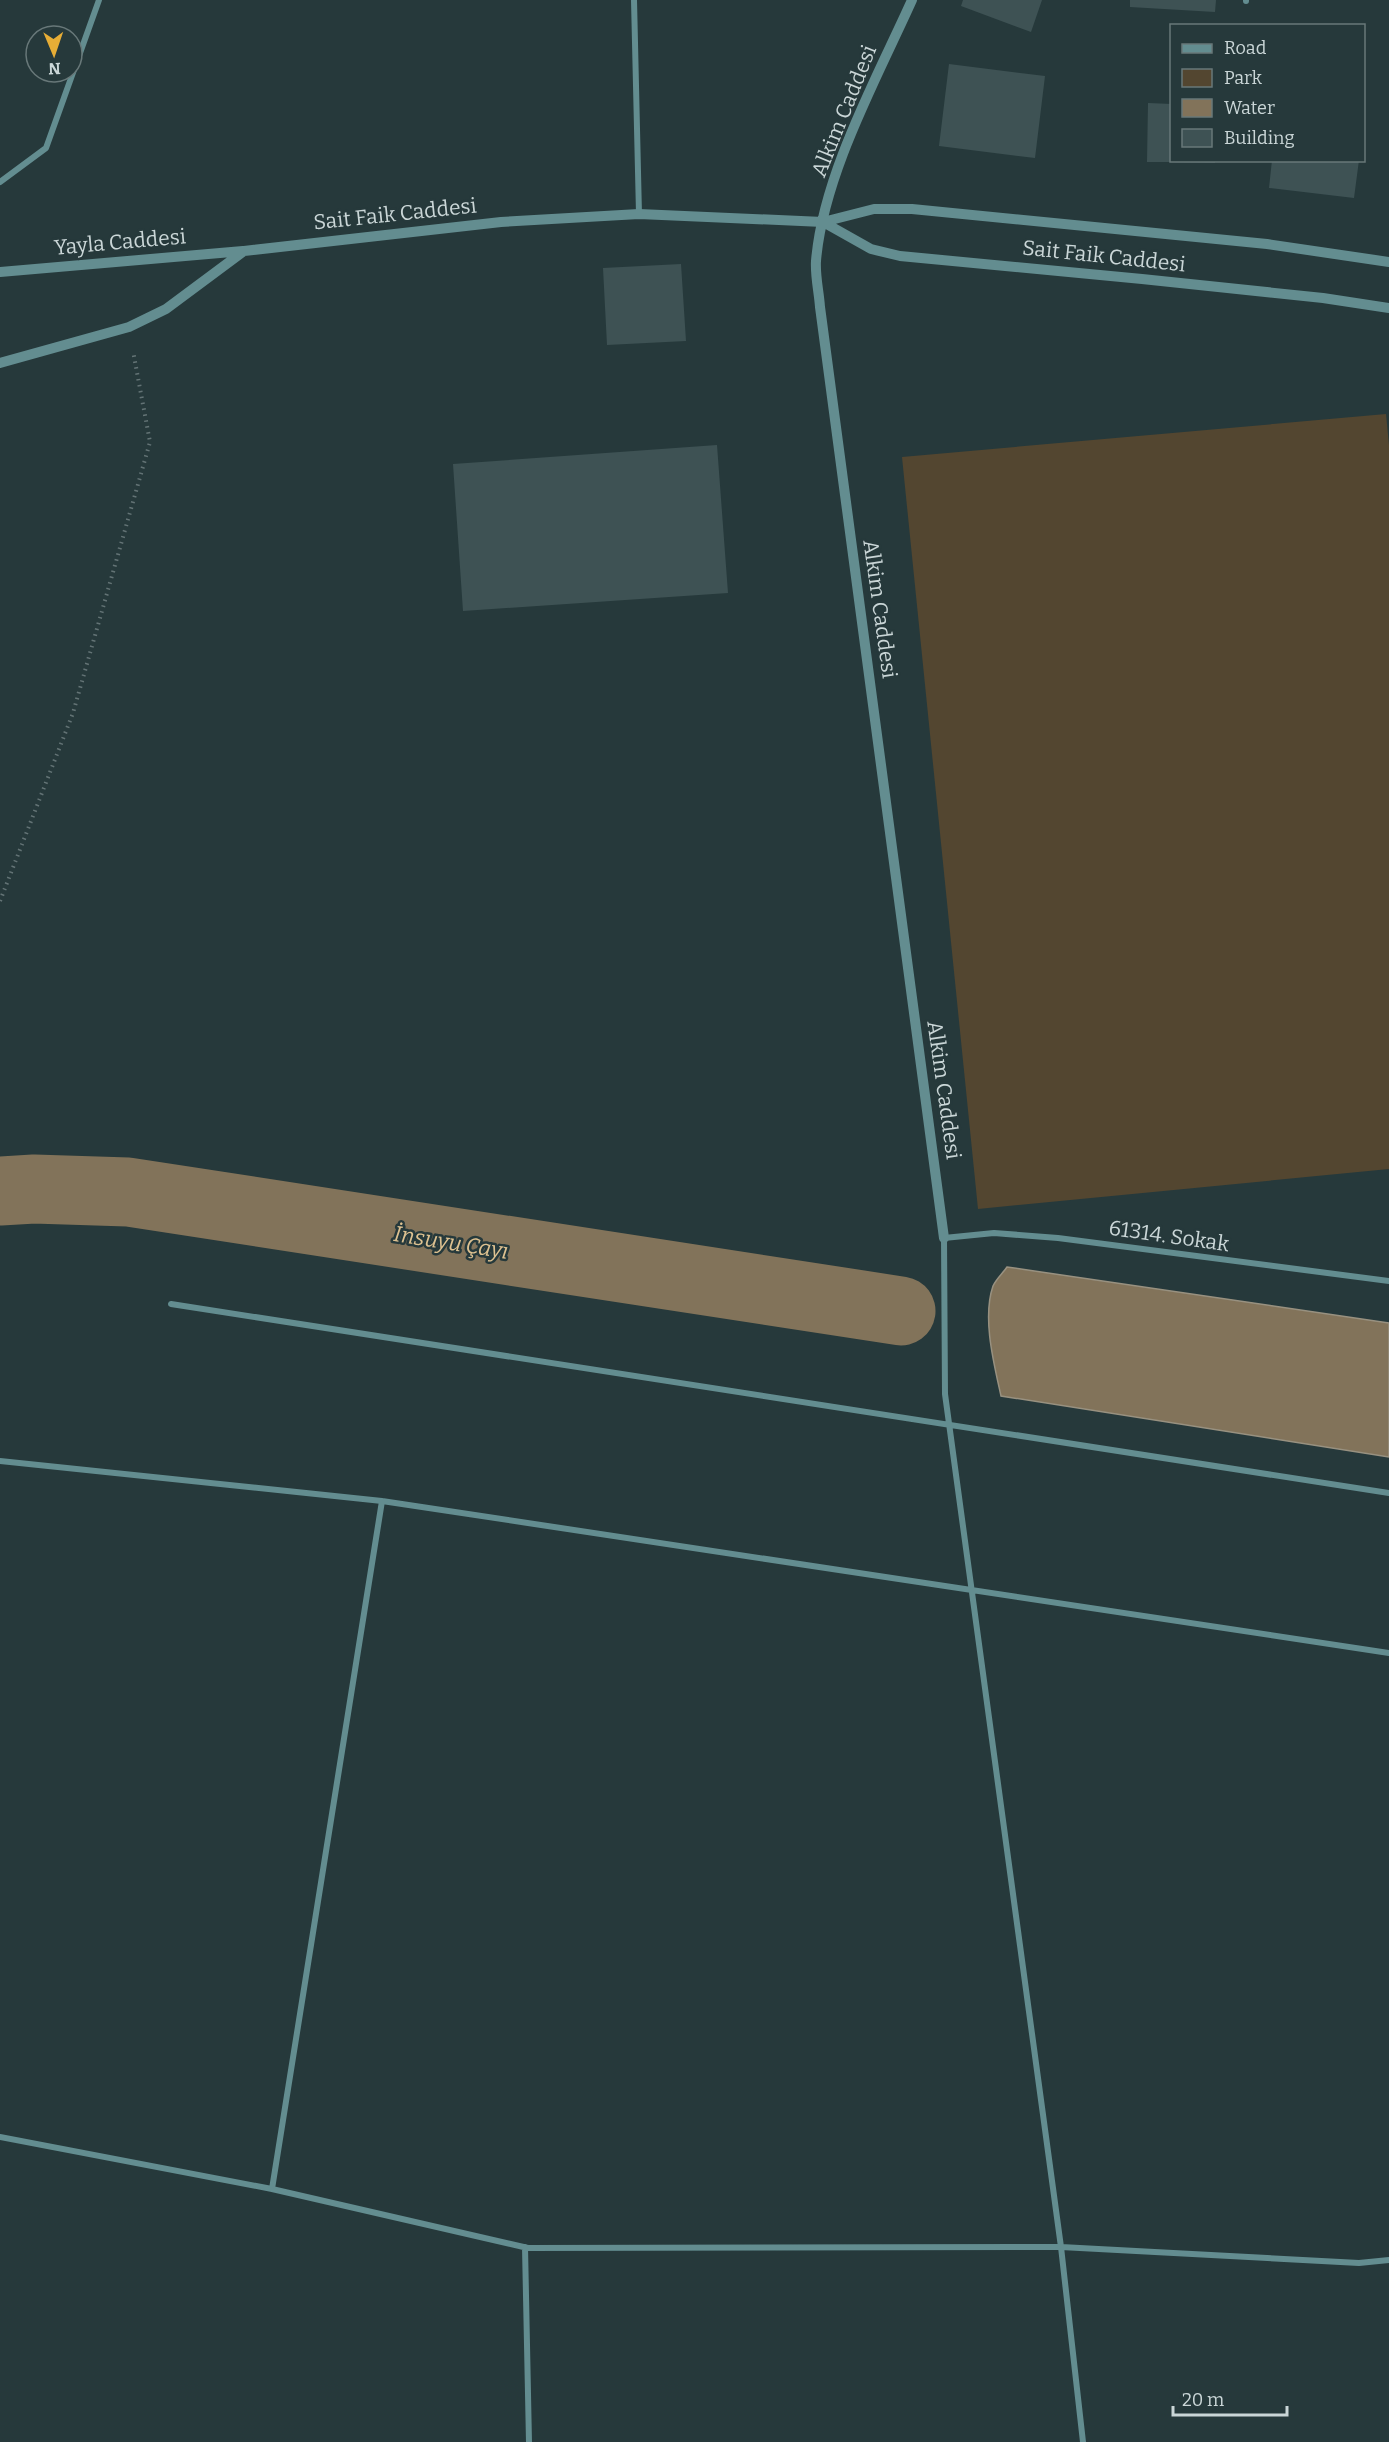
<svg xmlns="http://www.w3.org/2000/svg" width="1389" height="2442" font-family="Bitter,serif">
	<rect width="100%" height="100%" fill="#26393b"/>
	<!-- green -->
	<path fill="#534630" d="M1386 414 1389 445V1169L978 1209 902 457Z"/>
	<!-- water -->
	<path fill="#82735a" stroke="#989180" stroke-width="1.5" d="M1007 1267 1389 1323V1457L1001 1396C994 1364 982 1318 993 1286 996 1279 1003 1273 1007 1267Z"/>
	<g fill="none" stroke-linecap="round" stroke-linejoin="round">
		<!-- river -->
		<path stroke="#82735a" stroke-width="69" d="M0 1191 34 1189 128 1192 901 1311"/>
	</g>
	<!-- building -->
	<path fill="#3e5254" d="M963 0H1042L1031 32 961 6Z
		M1130 0H1216L1215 12 1130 7Z
		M949 64 1045 76 1035 158 939 146Z
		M1148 103 1172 104V162H1147Z
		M1172 160H1215V163L1172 162Z
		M1272 160H1359L1354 198 1269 188Z
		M681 264 686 341 607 345 603 268Z
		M717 445 728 593 463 611 453 464Z"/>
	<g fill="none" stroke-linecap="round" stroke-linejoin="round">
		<!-- path -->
		<path stroke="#637375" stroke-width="4" stroke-dasharray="1.5 4.5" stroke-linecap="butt" d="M0 901 73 713 150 442 133 351"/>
		<!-- minor -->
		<path stroke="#638d90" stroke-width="6" d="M634 0 639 214
			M1246 0V1
			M0 182 46 148 99 0
			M171 1304 1389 1493
			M0 1461 382 1501 1389 1653
			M0 2137 272 2189 528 2248 1061 2247 1359 2263 1389 2260
			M272 2189 382 1501
			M525 2247 529 2442
			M1083 2442 1061 2247 945 1394 944 1238 994 1233 1058 1238 1389 1281"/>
		<!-- tertiary -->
		<path stroke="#638d90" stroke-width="10" d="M912 0C877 78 823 175 816 261 815 276 819 292 820 307L944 1238
			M823 222 871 249 900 256 1142 279 1323 298 1389 308
			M0 272 243 251
			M0 363 129 327 166 309 244 251 501 222 639 214 823 222 874 209H912L1267 244 1389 262"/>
	</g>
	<g text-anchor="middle" stroke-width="5" stroke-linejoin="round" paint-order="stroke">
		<!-- street labels -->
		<g font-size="21" fill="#cad6d7" stroke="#26393b">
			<text transform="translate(844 111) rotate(-68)" y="7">Alkim Caddesi</text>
			<text transform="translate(395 214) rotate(-6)" y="7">Sait Faik Caddesi</text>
			<text transform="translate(120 242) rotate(-5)" y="7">Yayla Caddesi</text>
			<text transform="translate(1104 256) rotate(6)" y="7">Sait Faik Caddesi</text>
			<text transform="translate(880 609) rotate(82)" y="7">Alkim Caddesi</text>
			<text transform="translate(944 1090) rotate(82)" y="7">Alkim Caddesi</text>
			<text transform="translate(1169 1236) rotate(8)" y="7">61314. Sokak</text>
		</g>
		<!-- water labels -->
		<g font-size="22" font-style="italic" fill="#dec291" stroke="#26393b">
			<text transform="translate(451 1242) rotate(9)" y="8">İnsuyu Çayı</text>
		</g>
	</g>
	<!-- legend -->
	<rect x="1170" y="24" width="195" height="138" fill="#26393b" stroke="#687879" stroke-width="1.5"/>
	<rect x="1182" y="44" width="30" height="9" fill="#638d90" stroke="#687879" stroke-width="1.5"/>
	<text x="1224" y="54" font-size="18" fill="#cad6d7">Road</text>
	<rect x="1182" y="69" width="30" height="18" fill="#534630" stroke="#687879" stroke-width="1.5"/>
	<text x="1224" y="84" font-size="18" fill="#cad6d7">Park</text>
	<rect x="1182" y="99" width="30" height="18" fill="#82735a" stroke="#687879" stroke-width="1.5"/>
	<text x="1224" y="114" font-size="18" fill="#cad6d7">Water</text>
	<rect x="1182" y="129" width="30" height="18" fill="#3e5254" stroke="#687879" stroke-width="1.5"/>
	<text x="1224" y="144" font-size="18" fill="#cad6d7">Building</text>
	<!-- north arrow -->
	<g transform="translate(54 54) rotate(178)"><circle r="28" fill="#26393b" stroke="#687879" stroke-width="1.5"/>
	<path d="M0-4.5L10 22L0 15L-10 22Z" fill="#e6ad36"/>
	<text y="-9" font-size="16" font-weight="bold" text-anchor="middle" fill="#cad6d7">N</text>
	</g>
	<!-- scale -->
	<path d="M1173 2406v9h114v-9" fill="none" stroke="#cad6d7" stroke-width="3"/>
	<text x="1182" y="2406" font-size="18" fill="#cad6d7" stroke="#26393b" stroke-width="4.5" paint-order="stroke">20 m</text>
</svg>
